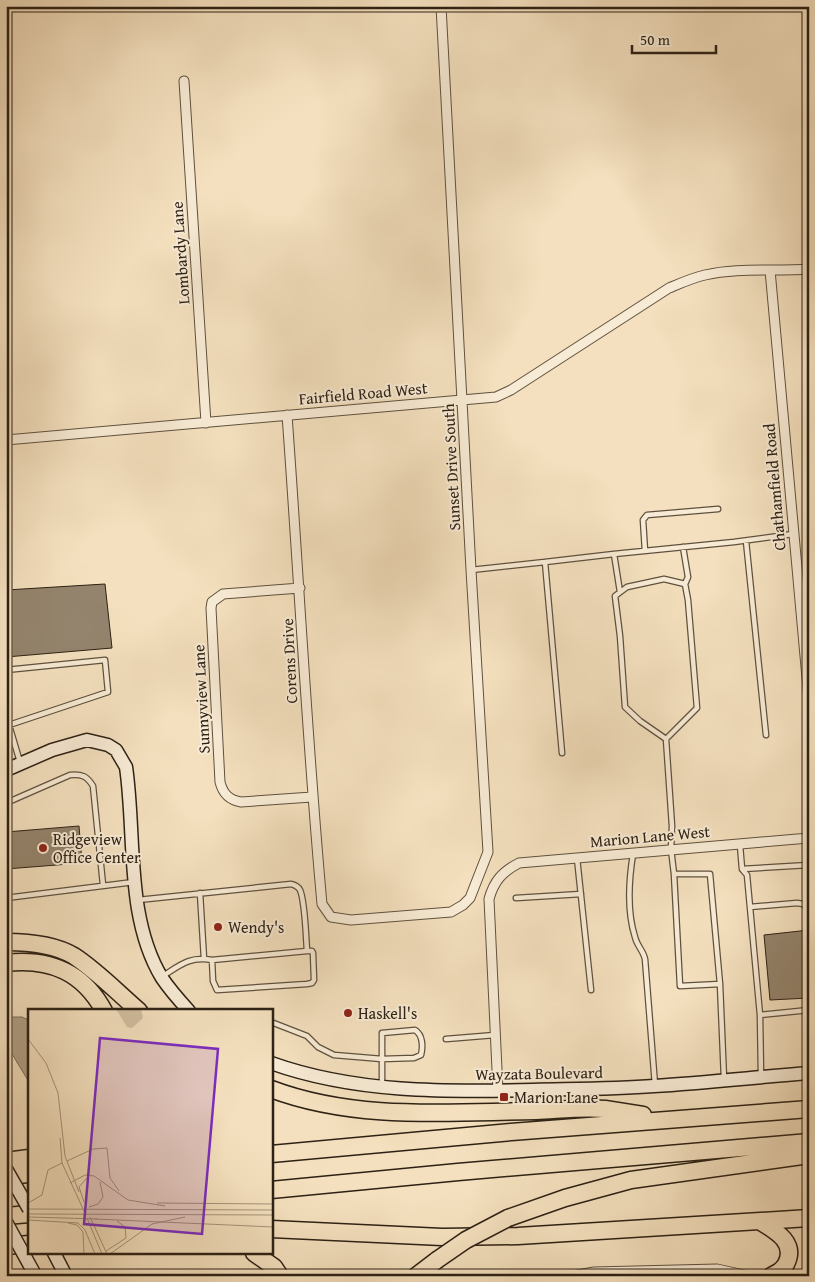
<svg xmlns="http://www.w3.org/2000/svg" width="815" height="1282" font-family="'Gentium Book Plus',serif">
	<rect width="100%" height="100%" fill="#f4e0be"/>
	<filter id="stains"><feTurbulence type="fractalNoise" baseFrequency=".004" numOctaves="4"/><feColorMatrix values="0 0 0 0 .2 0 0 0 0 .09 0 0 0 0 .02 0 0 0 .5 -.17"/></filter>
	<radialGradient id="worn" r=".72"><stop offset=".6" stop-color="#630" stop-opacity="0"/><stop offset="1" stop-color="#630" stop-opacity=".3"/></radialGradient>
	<!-- water -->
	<path fill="#b09f85" stroke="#7c6d58" d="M11 1017H22L29 1020V1082L6 1044V1019Z"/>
	<!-- building -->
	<path fill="#94846d" stroke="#2d2115" d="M105 584 112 648 6 657V590Z
		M79 826 82 863 6 869V832Z
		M809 930V998L770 1000 764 935Z"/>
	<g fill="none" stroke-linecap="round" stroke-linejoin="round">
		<defs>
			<path id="lane" d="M746 541 766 735
				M683 547 688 577 685 584
				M645 551 643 520 647 515 718 509
				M614 554 734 542 793 534
				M471 570 545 562
				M6 670 105 660 108 692 6 726
				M6 698 9 725 20 762
				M666 739 640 721 625 707 620 636 615 596 627 587 664 579 685 584 688 600 697 708 666 739 672 826 671 849 674 874H710L720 984 724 1079
				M562 753 545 562 614 554 620 592
				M6 803 70 775C82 774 87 776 93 786L103 885
				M740 845 742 869 747 875 760 1015 761 1075
				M633 854C629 879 627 912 635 937 637 946 643 950 645 959L655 1085
				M577 858 591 990
				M742 869 809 865
				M674 874 680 986 720 984
				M200 893 204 959
				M6 898 134 882
				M516 898 581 894
				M138 900 291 884C295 885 298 886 300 890 305 901 306 937 307 951
				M750 907 797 903 803 904 809 909
				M163 976C180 965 190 956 212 960L307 951H312L313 953 314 980 312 983 307 984 217 990 213 981 212 960
				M760 1015 809 1010
				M271 1022 307 1036 318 1047 334 1055 382 1059V1085
				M415 1030C423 1035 423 1047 421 1055L414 1058 382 1059V1033Z
				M446 1039 495 1035"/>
			<path id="street" d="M184 81 206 423
				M770 270 809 700
				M287 415C299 578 307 742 322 904L331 917 351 920 451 912 463 905 470 898 488 852 471 570 441 6
				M6 440 496 397 511 390 669 288C681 283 692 278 705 275 738 267 775 272 809 269
				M300 588 223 594 212 602 211 608 220 782C223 794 229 800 241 802L312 797
				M498 1091 489 899C494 881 502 872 519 863L809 838
				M572 1276 594 1272 717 1269 749 1276"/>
			<path id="secondary" d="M6 770 52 750 87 740 108 745 116 750 126 767C136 835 125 917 162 978 170 990 179 1000 189 1011
				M271 1063C355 1093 445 1092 533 1090 573 1089 614 1089 654 1086 706 1083 757 1077 809 1073
				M54 1253 66 1276"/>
			<path id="highway" d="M6 942C29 942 54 944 74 956 97 971 118 993 139 1011
				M6 963C50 958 83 972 104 1011
				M271 1089C356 1121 448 1112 536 1111 559 1110 583 1107 605 1109 618 1111 630 1113 643 1115
				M271 1154 511 1132 809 1109
				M6 1161 29 1158
				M6 1176 29 1174
				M271 1190 458 1172 809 1142
				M6 1216 29 1214
				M508 1218 565 1198 631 1180 809 1155
				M761 1222C776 1231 797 1243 786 1264 783 1270 778 1273 771 1276
				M271 1229 442 1237 518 1236 809 1218
				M6 1246 29 1244
				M254 1253 274 1267 280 1276
				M416 1276 437 1260"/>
		</defs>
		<!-- lane casing -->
		<use href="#lane" stroke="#5f513f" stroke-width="7"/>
		<!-- street casing -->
		<use href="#street" stroke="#5f513f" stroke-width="11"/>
		<!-- secondary casing -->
		<use href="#secondary" stroke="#2d2115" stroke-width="15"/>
		<!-- highway casing -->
		<use href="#highway" stroke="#2d2115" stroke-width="19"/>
		<!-- lane -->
		<use href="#lane" stroke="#f8ebd5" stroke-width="4.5"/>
		<!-- street -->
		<use href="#street" stroke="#f8ebd5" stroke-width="9"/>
		<!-- secondary -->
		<use href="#secondary" stroke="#f8ebd5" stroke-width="12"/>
		<!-- highway -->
		<use href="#highway" stroke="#f4e0be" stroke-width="16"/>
		<defs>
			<path id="secondary-bridge" d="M6 1169 29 1209
				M6 1222 34 1273"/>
			<path id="highway-bridge" d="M437 1260 466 1240 508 1218"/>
		</defs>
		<!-- secondary-bridge casing -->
		<use href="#secondary-bridge" stroke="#2d2115" stroke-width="15" stroke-linecap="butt"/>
		<!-- highway-bridge casing -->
		<use href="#highway-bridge" stroke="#2d2115" stroke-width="19" stroke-linecap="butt"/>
		<!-- secondary-bridge -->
		<use href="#secondary-bridge" stroke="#f8ebd5" stroke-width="12"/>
		<!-- highway-bridge -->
		<use href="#highway-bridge" stroke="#f4e0be" stroke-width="16"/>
	</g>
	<!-- markers -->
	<g fill="#8f2418" stroke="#f8ebd5" stroke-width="2">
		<circle cx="43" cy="848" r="5"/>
		<circle cx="218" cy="927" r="5"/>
		<circle cx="348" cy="1013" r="5"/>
		<rect x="499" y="1092" width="10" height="10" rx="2.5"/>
	</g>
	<g text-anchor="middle" stroke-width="4" stroke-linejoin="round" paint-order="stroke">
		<!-- street labels -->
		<g font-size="16" fill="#2d2115" stroke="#f8ebd5">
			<text transform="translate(180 253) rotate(-94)" y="6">Lombardy Lane</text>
			<text transform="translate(363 393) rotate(-5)" y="6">Fairfield Road West</text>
			<text transform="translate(451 467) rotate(-93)" y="6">Sunset Drive South</text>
			<text transform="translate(774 487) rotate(-95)" y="6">Chathamfield Road</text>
			<text transform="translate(289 661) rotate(-93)" y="6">Corens Drive</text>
			<text transform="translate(201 699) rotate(-93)" y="6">Sunnyview Lane</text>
			<text transform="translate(650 836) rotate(-5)" y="6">Marion Lane West</text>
			<text transform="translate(539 1073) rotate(-1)" y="6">Wayzata Boulevard</text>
		</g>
		<!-- poi labels -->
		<g font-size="16" fill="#2d2115" stroke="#f8ebd5" text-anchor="start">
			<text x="53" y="845">Ridgeview<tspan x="53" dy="18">Office Center</tspan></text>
			<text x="228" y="933">Wendy's</text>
			<text x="358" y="1019">Haskell's</text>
			<text x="514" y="1103">Marion Lane</text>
		</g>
	</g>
	<!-- overview -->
	<g transform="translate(28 1009)">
		<rect width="245" height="245" fill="#f4e0be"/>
		<path d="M88 0H113L115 9 104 19 99 18Z" fill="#d2c0a1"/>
		<path fill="none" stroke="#a4947a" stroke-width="1" d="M0 30 18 54 30 84 37 147 51 183M32 129 34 154 56 202M39 152 65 140 79 139 82 169 91 182M42 174 57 166 66 167 100 191 137 197M56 193 51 178 59 169M0 194 14 186 20 161 34 154M129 194 245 195M61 198 70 195 75 188 72 173M0 200 245 201M0 205 245 206M1 208 69 210M62 208 79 245M59 209 74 245M67 210 245 218M0 211 50 214 57 221 67 245M40 214 49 216 55 223 56 245M78 242 98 229 97 218 89 212M82 245 124 215 157 208"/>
		<path fill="#7b2cbf" fill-opacity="0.15" stroke="#7b2cbf" stroke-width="2.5" d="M72 29 190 40 174 225 56 215Z"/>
		<rect width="245" height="245" fill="none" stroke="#2d2115" stroke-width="2.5"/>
	</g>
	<!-- margin -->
	<rect width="815" height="1282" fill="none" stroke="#f4e0be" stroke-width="25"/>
	<rect x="8" y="8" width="800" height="1267" fill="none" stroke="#2d2115" stroke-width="2.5"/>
	<rect x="12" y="12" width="790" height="1257" fill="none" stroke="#2d2115"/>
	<!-- scale -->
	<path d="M632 45v8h84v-8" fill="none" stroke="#2d2115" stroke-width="2.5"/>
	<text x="640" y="45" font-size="15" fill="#2d2115" stroke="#f8ebd5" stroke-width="4" paint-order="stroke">50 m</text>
	<rect width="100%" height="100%" filter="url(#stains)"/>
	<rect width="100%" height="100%" fill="url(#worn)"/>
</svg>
